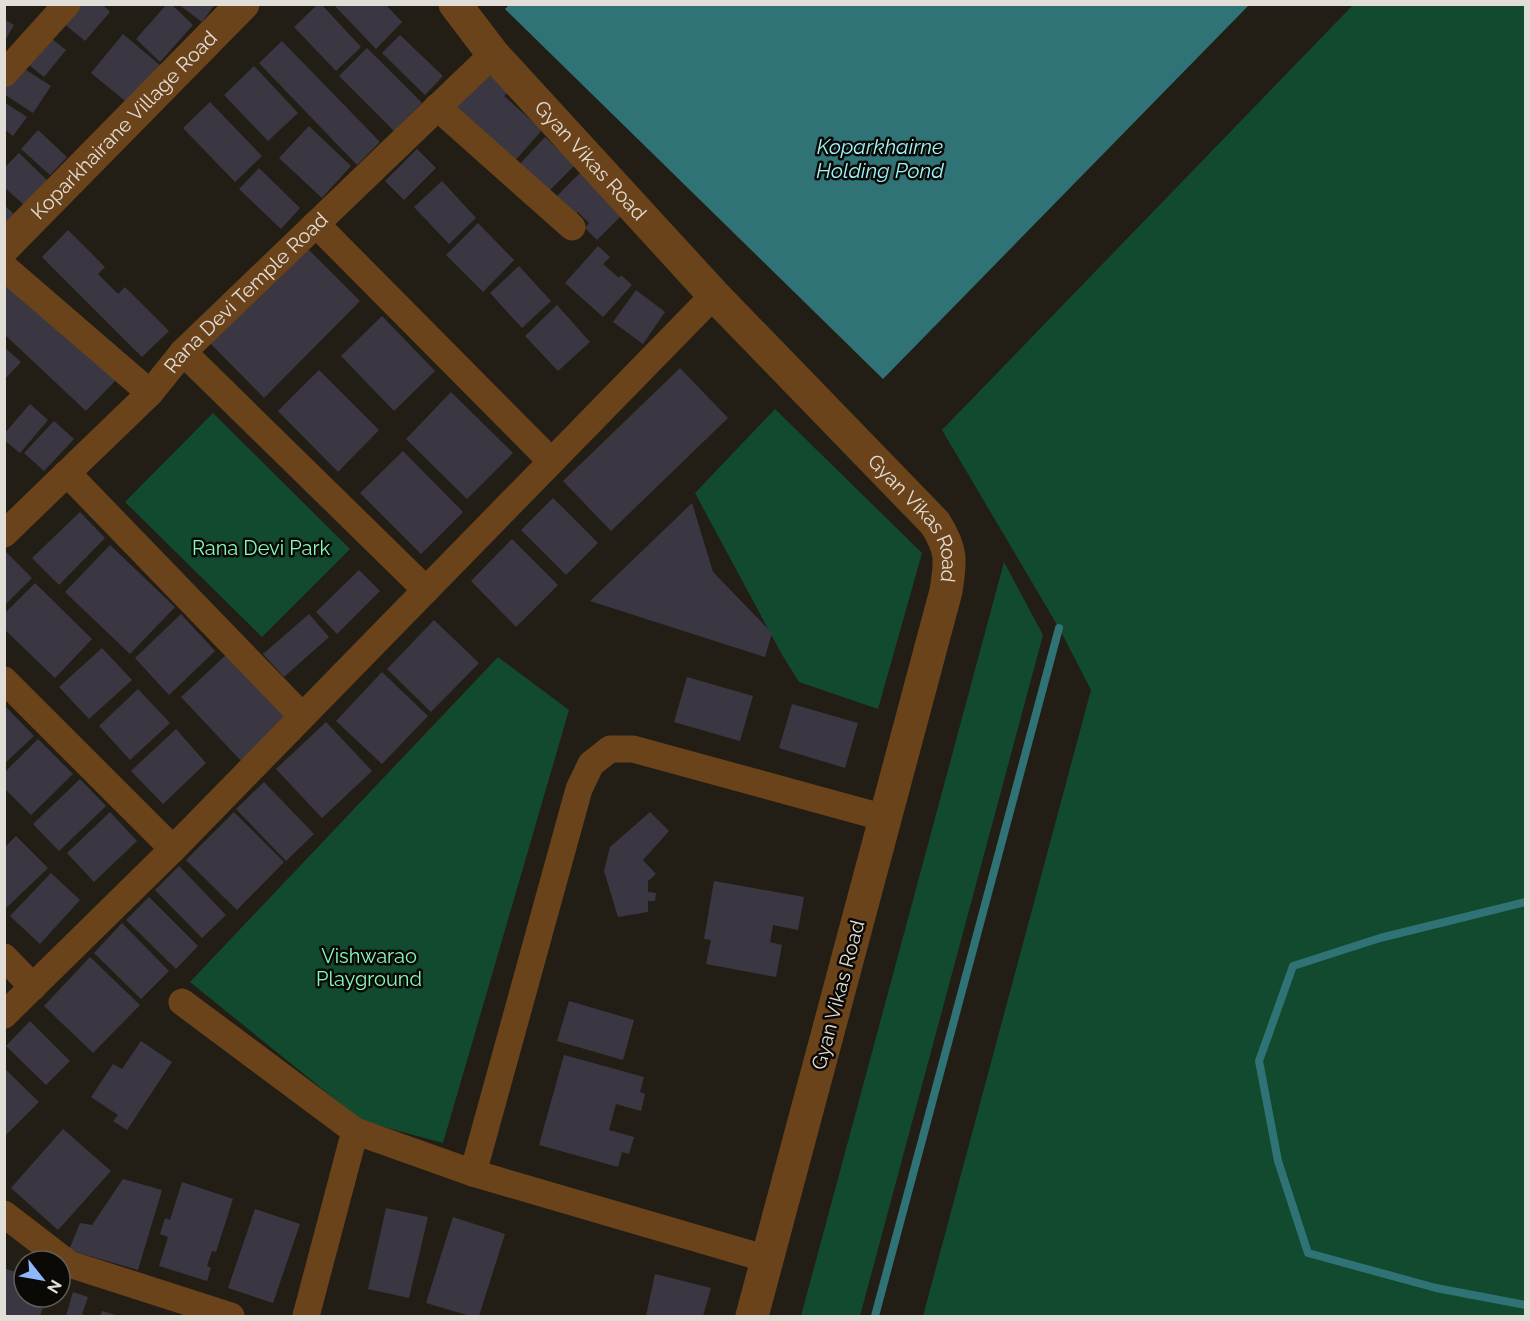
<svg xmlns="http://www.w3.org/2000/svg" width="1530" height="1321" font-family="Raleway,sans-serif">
	<rect width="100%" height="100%" fill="#231e15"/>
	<!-- green -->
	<path fill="#114a2e" d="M1353 5H1525V1316H923L1091 690 1059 628 942 430Z
		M775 409 922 553 878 709 799 682 781 653 695 493Z
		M213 413 350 549 262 637 125 502Z
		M1004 562 1043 635 860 1316H801Z
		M498 657 569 710 443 1143 362 1121 190 982Z"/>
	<!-- water -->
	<path fill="#307376" d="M509 5V4L1249 5 883 379 505 9Z"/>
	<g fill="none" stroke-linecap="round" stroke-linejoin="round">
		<!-- stream -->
		<path stroke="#307376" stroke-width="8" d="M1526 902 1380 938 1293 966 1259 1061 1278 1161 1308 1253 1436 1288 1526 1305
			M875 1316 1059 628"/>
	</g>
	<!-- building -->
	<path fill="#3a3742" d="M79 4H102L110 12 85 41 63 23Z
		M167 4H171L193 25 160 62 136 39Z
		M178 4H215L202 22Z
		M318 4H321L361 47 336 71 294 27Z
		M333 4H385L402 22 376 49Z
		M4 19 14 25 4 42Z
		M42 31 66 50 44 77 20 58Z
		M123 34 161 66 130 105 91 73Z
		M400 35 443 76 425 95 382 53Z
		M282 41 380 142 357 165 259 63Z
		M367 48 422 103 394 131 339 76Z
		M20 66 51 86 33 113 4 94V89Z
		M254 66 298 113 268 141 224 95Z
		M485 68 509 91 504 96 542 130 513 163 451 106Z
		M4 102 27 117 13 136 4 129Z
		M210 102 262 156 235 182 183 128Z
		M309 126 351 166 322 198 279 158Z
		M38 130 67 157 50 175 21 149Z
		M545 137 575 165 545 195 517 167Z
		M417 149 436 168 404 200 385 181Z
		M19 153 48 181 24 205 4 187V168Z
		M259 168 300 208 281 229 239 189Z
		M584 169 625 212 597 240 585 228 589 223 578 212 573 217 555 198Z
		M442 181 476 218 449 244 414 207Z
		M4 205 14 214 4 224Z
		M478 223 514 260 483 292 446 255Z
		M68 230 105 267 98 274 118 294 125 287 169 331 142 357 42 257Z
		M304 245 360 301 264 398 208 341Z
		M598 246 610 257 603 264 619 278 621 275 632 285 603 317 565 283Z
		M519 266 551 301 522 328 490 293Z
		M4 277 116 380 86 411 4 334Z
		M636 290 665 312 643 344 613 322Z
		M557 305 590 342 558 371 525 336Z
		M382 316 435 371 394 411 341 356Z
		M4 347 21 362 4 380Z
		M680 368 728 418 611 531 563 481Z
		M319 370 379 430 338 472 278 411Z
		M451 392 513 453 467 499 406 439Z
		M30 404 48 420 20 453 4 440V434Z
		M54 421 74 439 44 471 24 453Z
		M403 451 463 512 421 554 360 493Z
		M553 498 598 543 566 575 521 530Z
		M692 503 713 572 772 633 765 657 590 601Z
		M80 512 105 538 59 585 32 558Z
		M512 539 558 585 516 627 471 581Z
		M110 545 175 607 130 654 65 592Z
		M4 550 32 578 4 606Z
		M359 570 380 591 337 634 316 612Z
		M35 583 92 639 55 678 4 629V614Z
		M181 614 215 651 169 695 135 658Z
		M309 614 329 637 284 677 263 654Z
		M434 620 479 663 431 712 387 669Z
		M102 648 132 680 89 719 59 687Z
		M226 655 290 723 245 765 181 697Z
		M382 672 428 716 382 764 336 721Z
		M687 677 753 696 740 741 674 722Z
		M138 689 170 723 130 760 99 726Z
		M792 704 858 723 845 768 779 748Z
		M4 705 34 736 4 764Z
		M326 722 372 771 322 818 276 769Z
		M176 729 206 763 163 804 131 771Z
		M38 739 73 774 31 815 4 788V773Z
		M80 779 106 806 59 851 33 824Z
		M264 782 314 834 286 861 236 809Z
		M110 812 137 841 94 882 67 853Z
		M234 812 284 862 237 910 186 860Z
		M650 812 669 831 643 860 656 874 648 881V892L656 893 655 901H648V912L618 917 604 871 610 847Z
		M16 836 48 868 4 910V848Z
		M179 866 226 915 202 938 155 890Z
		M51 873 80 900 40 944 10 916Z
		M714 881 804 897 798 930 773 925 770 942 782 945 776 977 706 964 711 940 704 939Z
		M149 897 198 946 176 969 126 920Z
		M122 923 169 971 141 999 94 953Z
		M90 957 140 1005 93 1053 44 1006Z
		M569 1001 634 1020 623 1060 557 1041Z
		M30 1021 70 1061 46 1085 6 1046Z
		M141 1041 172 1062 127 1130 113 1121 118 1115 91 1097 113 1064 122 1069Z
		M564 1055 644 1077 640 1092 645 1094 641 1111 616 1104 609 1130 634 1137 629 1154 622 1152 618 1167 539 1145Z
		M4 1068 39 1102 4 1137Z
		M63 1129 111 1171 58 1230 11 1188Z
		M123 1179 162 1190 138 1270 69 1250 80 1223 92 1225Z
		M182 1182 233 1199 216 1252 212 1251 207 1266 211 1268 207 1281 159 1266 168 1237 160 1234 165 1218 170 1220Z
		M386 1208 428 1217 409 1298 368 1289Z
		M255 1209 300 1224 273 1303 228 1288Z
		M453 1217 505 1234 479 1316H470L426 1303Z
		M4 1268 24 1275V1297H47L40 1316H4Z
		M655 1274 711 1288 703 1316H646Z
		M73 1292 88 1297 82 1314 88 1316H66Z
		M102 1311 119 1316H100Z"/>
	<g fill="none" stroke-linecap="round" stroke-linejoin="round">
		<!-- minor -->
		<g stroke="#6b431b" stroke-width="27">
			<path d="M4 74 67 4"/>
			<path d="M437 107 572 227"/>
			<path d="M316 224 551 461"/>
			<path d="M4 267 150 393"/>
			<path d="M183 352 426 590"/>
			<path d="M67 473 302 716"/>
			<path id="s1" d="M4 534 150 393 183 352 493 54"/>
			<path d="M4 680 173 849"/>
			<path d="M4 957 33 987"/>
			<path d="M182 1002 355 1131 473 1173 767 1259"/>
			<path d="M4 1015 173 849 714 295"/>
			<path d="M473 1173 579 789 591 764 610 749H633L885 818"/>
			<path d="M4 1214 69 1264 231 1316"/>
			<path d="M306 1316 355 1131"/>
		</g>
		<!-- tertiary -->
		<g stroke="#6b431b" stroke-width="33">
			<path id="s2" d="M455 4 493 54 714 295 935 523C952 550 951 560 946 591L752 1316"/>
			<path id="s3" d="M4 247 243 4"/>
		</g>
	</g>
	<g text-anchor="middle" stroke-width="5" stroke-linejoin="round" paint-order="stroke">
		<!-- street labels -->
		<g font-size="20" fill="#e1ded8" stroke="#0b0905">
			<text dy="7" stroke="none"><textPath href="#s3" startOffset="171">Koparkhairane Village Road</textPath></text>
			<text dy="7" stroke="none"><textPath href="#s2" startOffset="207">Gyan Vikas Road</textPath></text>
			<text dy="7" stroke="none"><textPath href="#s1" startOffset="342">Rana Devi Temple Road</textPath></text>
			<text dy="7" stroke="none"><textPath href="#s2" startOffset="693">Gyan Vikas Road</textPath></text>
			<text transform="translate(838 995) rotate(-75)" y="7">Gyan Vikas Road</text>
		</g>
		<!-- park labels -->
		<g font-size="20" fill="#85fbba" stroke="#0b0905">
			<text x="261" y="555">Rana Devi Park</text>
			<text x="369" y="963">Vishwarao<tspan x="369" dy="23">Playground</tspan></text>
		</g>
		<!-- water labels -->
		<g font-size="21" font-style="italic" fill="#9df5f9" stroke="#0b0905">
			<text x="880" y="154">Koparkhairne<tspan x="880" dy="24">Holding Pond</tspan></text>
		</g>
	</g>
	<!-- border -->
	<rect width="1530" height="1321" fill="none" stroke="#e1ded8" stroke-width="12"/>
	<!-- north arrow -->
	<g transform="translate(42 1279) rotate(121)"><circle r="28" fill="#0b0905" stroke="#615e59" stroke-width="1.5"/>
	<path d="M0-4.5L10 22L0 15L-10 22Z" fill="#8cb9fc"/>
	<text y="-9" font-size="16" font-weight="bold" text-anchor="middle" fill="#e1ded8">N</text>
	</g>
</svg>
